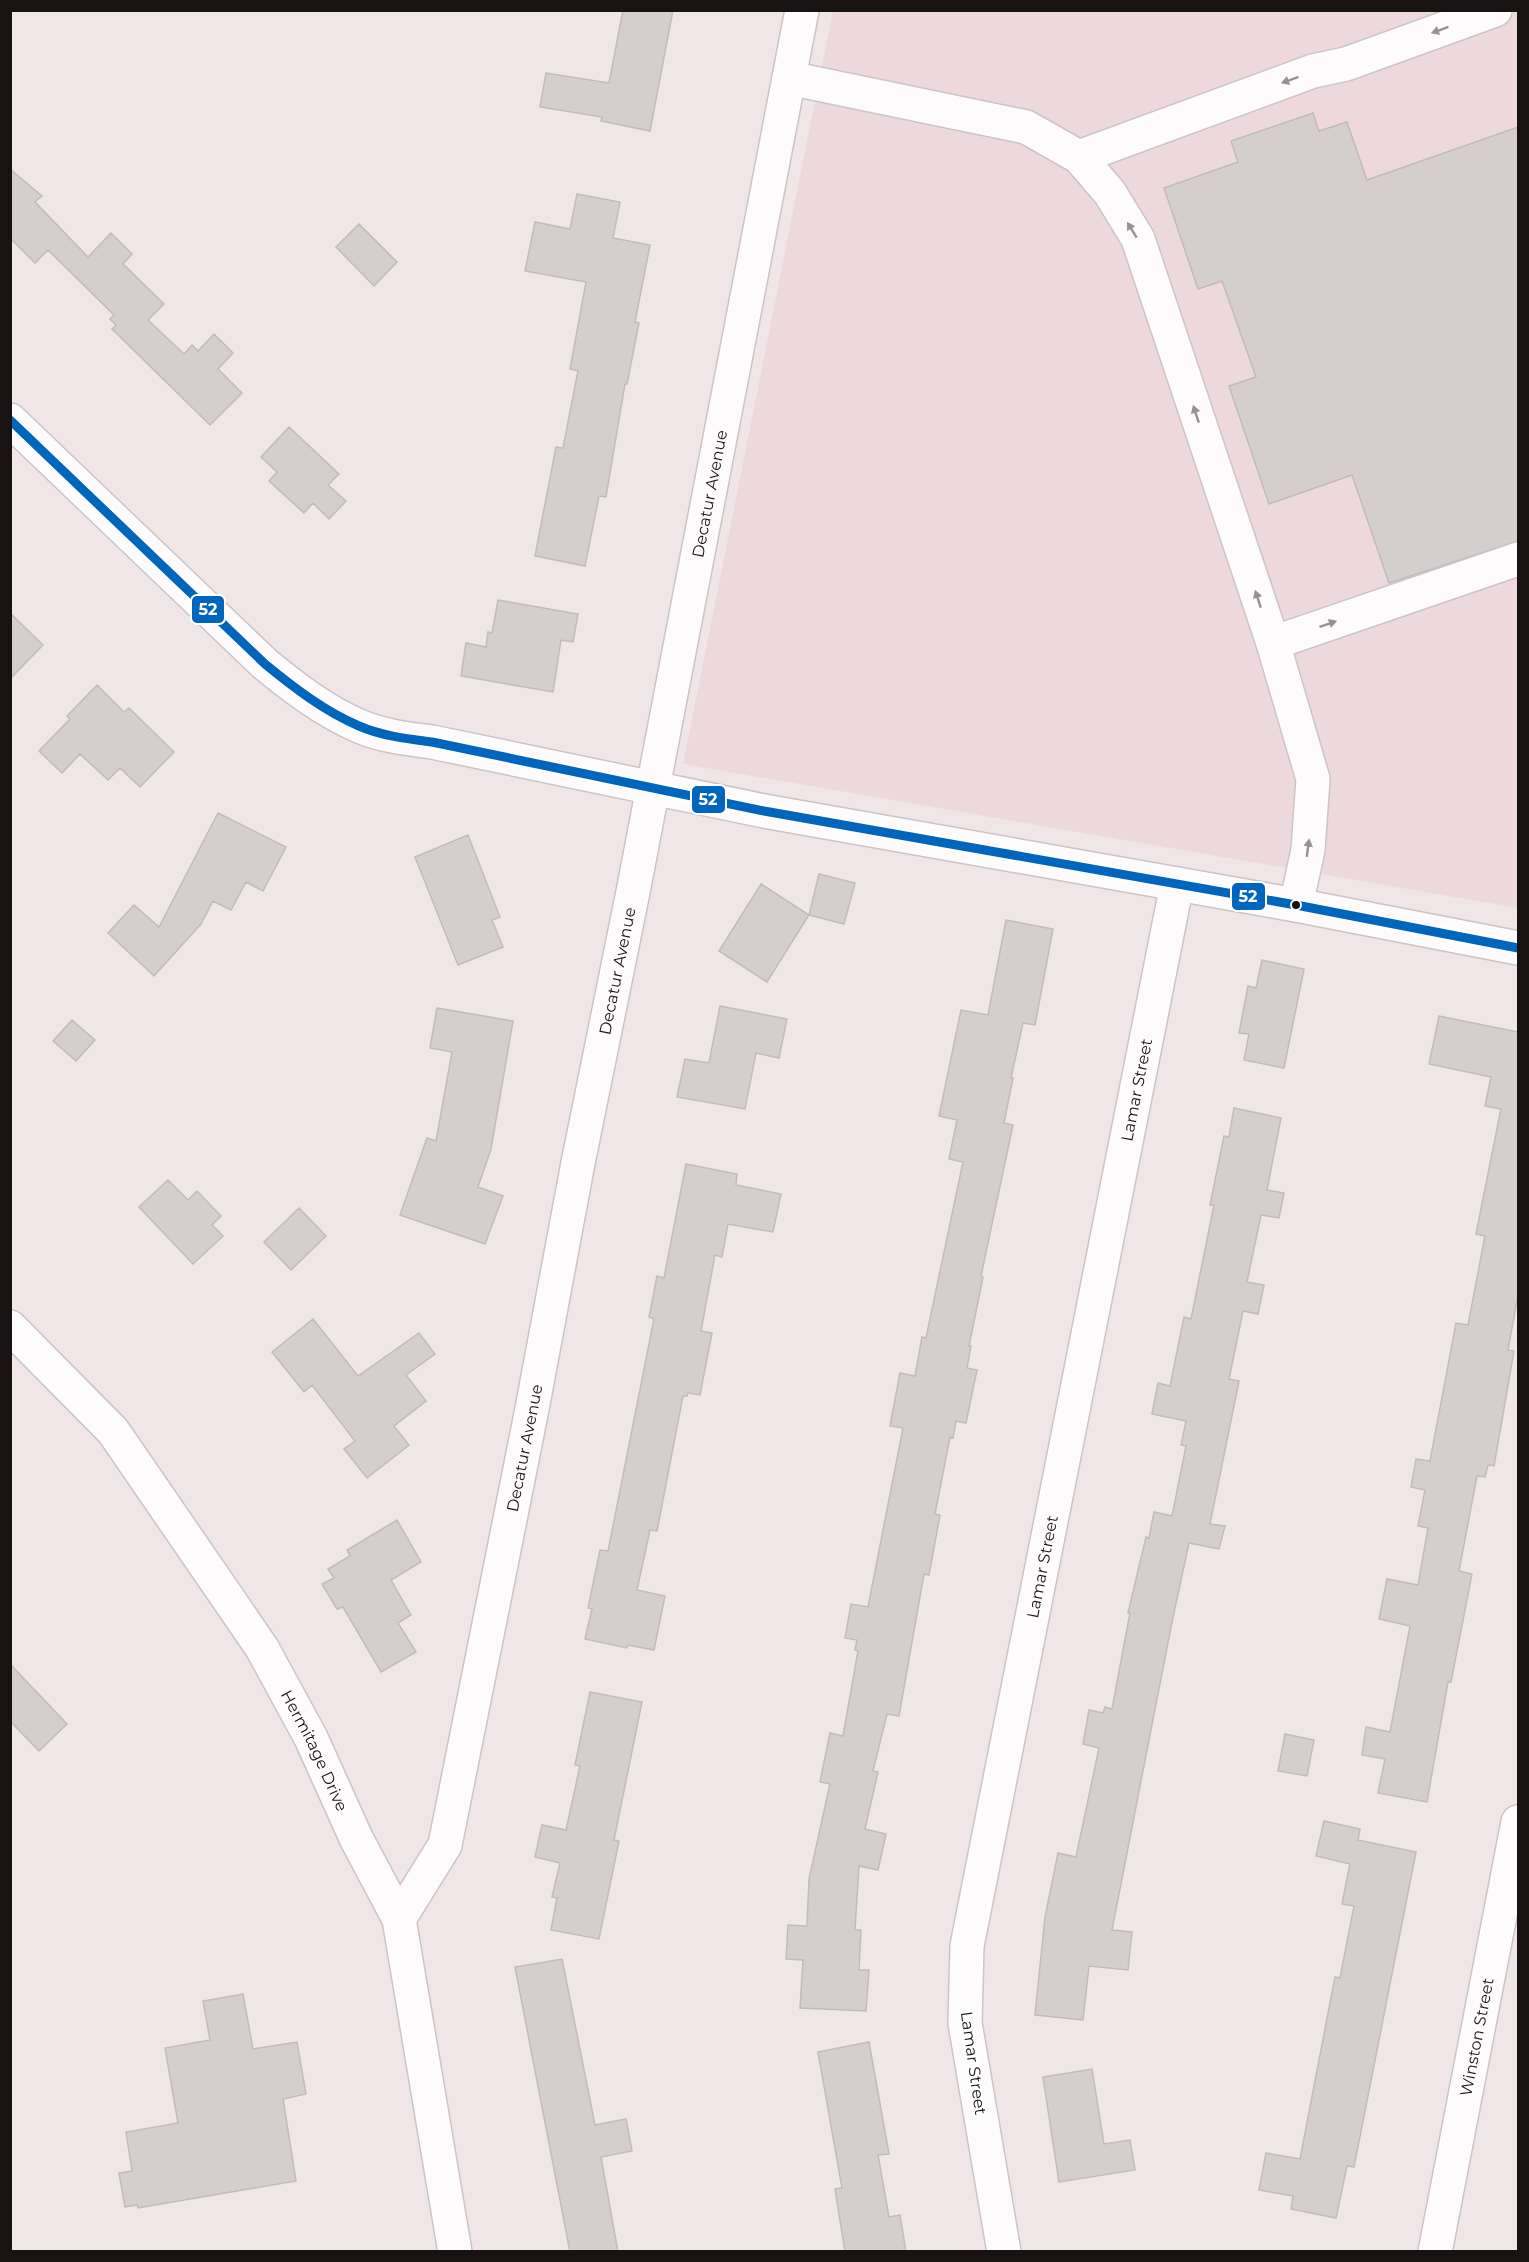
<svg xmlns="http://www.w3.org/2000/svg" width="1529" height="2262" font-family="Montserrat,sans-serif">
	<rect width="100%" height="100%" fill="#f0e6e8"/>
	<!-- built -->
	<path fill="#edd9dd" d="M833 11H1518V908L683 764Z"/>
	<!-- building -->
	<path fill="#d5cecf" stroke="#c2bbbc" stroke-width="1.5" d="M623 10H673L650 131 601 121 602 117 540 107 546 73 609 83Z
		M1313 113 1319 131 1347 122 1367 180 1518 127V541L1389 583 1352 475 1269 504 1229 386 1256 377 1222 281 1198 289 1164 188 1238 162 1231 141Z
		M10 169 42 196 35 202 88 257 111 233 132 254 123 264 164 304 148 320 184 354 192 345 198 351 214 334 233 353 218 369 242 393 210 425 112 329 116 325 110 319 114 315 48 250 35 263 10 238Z
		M577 194 620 202 613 238 650 245 635 322 639 323 627 384H625L606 497 599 496 585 566 535 556 556 447 563 448 578 371 570 369 586 282 525 271 535 222 570 229Z
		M359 224 397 262 374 286 336 247Z
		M289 427 339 474 328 485 346 501 329 519 313 503 304 513 269 481 277 472 261 457Z
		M498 600 578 614 573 642 561 640 553 692 461 676 466 643 486 647 488 632 492 633Z
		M10 613 43 645 10 679Z
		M97 685 124 712 129 708 174 752 140 787 120 768 108 780 80 754 62 773 39 751 70 719 67 716Z
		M218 813 286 847 263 891 246 882 231 910 213 901 201 924 154 976 108 933 134 905 159 927Z
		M468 835 500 917 492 920 503 947 458 965 415 857Z
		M819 874 855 883 844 924 809 915Z
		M761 884 809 915 767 982 719 951Z
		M1006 920 1053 929 1035 1025 1023 1023 1011 1078H1013L1004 1123 1013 1125 981 1276 983 1277 969 1346H971L967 1368 977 1370 966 1423 956 1421 953 1438 950 1437 935 1514 940 1515 929 1575 924 1574 899 1716 887 1714 873 1771 878 1772 865 1829 886 1834 878 1870 859 1866 855 1930H861L859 1970H869L866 2011 800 2008 803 1960 786 1959 788 1925 807 1926 809 1879 830 1784 820 1782 830 1733 843 1736 858 1651 855 1650 857 1640 845 1638 851 1604 868 1607 903 1428 890 1426 900 1373 915 1376 922 1337 926 1338 963 1162 949 1159 957 1120 939 1116 961 1010 988 1015Z
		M1262 960 1304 969 1284 1068 1244 1060 1249 1034 1239 1033 1248 986 1256 988Z
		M720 1006 787 1019 779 1058 756 1053 745 1109 677 1097 685 1059 709 1063Z
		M437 1008 513 1021 491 1149 478 1187 503 1196 485 1244 400 1215 427 1138 436 1141 452 1052 430 1048Z
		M1439 1016 1518 1032V1295L1508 1350 1514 1351 1494 1466 1488 1465 1485 1477 1477 1476 1459 1571 1472 1574 1451 1682H1448L1427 1802 1378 1793 1385 1759 1362 1755 1366 1727 1390 1732 1410 1626 1379 1619 1387 1579 1418 1585 1428 1528 1418 1526 1425 1490 1411 1487 1416 1459 1430 1461 1456 1323 1468 1325 1485 1236 1476 1234 1501 1109 1485 1106 1491 1077 1429 1064Z
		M72 1020 95 1040 76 1061 53 1041Z
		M1234 1108 1281 1118 1267 1190 1284 1193 1279 1218 1261 1215 1247 1282 1264 1285 1258 1314 1243 1311 1229 1379 1239 1381 1210 1524 1225 1526 1219 1549 1189 1543 1172 1622 1112 1930 1132 1932 1128 1970 1089 1966 1083 2020 1035 2015 1045 1917 1058 1853 1076 1857 1099 1748 1083 1744 1089 1710 1103 1713 1105 1707 1112 1709 1130 1613H1128L1146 1537 1149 1538 1154 1512 1172 1516 1186 1446 1181 1445 1186 1421 1152 1414 1158 1383 1170 1386 1184 1317 1191 1319 1214 1205H1210L1224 1136 1229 1137Z
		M686 1164 737 1174 736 1185 781 1194 773 1232 728 1224 722 1257 715 1255 701 1331 712 1333 700 1395 688 1393 687 1396H683L657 1531 650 1530 637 1590 665 1596 654 1650 628 1645 627 1648 585 1639 592 1609 588 1608 600 1550 608 1551 654 1319 649 1317 657 1276 664 1278Z
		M168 1180 188 1200 197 1191 221 1216 212 1225 223 1236 193 1264 139 1207Z
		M299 1208 326 1236 291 1270 264 1242Z
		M313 1319 358 1376 419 1333 435 1354 406 1375 426 1401 394 1426 409 1445 367 1478 344 1449 355 1441 312 1385 304 1392 272 1352Z
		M397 1520 421 1562 391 1580 411 1615 398 1623 416 1652 381 1672 343 1607 337 1609 322 1584 334 1578 328 1569 350 1556 347 1550Z
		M10 1664 67 1724 39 1751 10 1721Z
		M590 1692 642 1702 614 1840 619 1841 599 1939 551 1930 557 1898 552 1897 560 1863 535 1857 542 1825 566 1830 580 1766 575 1765Z
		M1285 1734 1314 1740 1307 1776 1278 1771Z
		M1324 1821 1360 1829 1358 1840 1416 1852 1354 2167 1347 2166 1336 2218 1291 2209 1293 2196 1259 2190 1266 2153 1300 2159 1335 1977 1340 1978 1354 1906 1342 1904 1350 1864 1316 1856Z
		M562 1959 595 2125 626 2119 632 2151 601 2157 618 2252H570L515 1967Z
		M243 1994 253 2049 297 2042 306 2094 283 2099 296 2181 138 2208 137 2205 125 2207 119 2173 132 2171 126 2132 178 2123 165 2048 210 2040 203 2001Z
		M869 2042 889 2154 878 2155 889 2217 900 2215 906 2252H845L835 2189 842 2188 818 2052Z
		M1092 2069 1104 2144 1130 2140 1135 2170 1059 2182 1043 2077Z"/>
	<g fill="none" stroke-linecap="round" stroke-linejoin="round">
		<defs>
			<g id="minor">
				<path d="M789 78 1026 127 1079 157 1110 193 1138 239 1273 643 1313 779 1308 850 1296 905"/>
				<path d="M1079 157 1313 71 1346 64 1495 10"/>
				<path d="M10 420 265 664C293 687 324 711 359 726 382 736 408 739 432 742L764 811 1296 905 1518 948"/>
				<path d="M1273 643 1518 559"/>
				<path id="s1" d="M10 1327 113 1431 262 1648 311 1738 356 1838 399 1919 455 2252"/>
				<path id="s2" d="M399 1919 445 1845 532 1409 578 1163 633 892 802 10"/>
				<path id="s3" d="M1004 2252 965 2023 967 1946 1177 884"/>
				<path id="s4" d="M1435 2252 1518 1822"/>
			</g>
		</defs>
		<!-- minor casing -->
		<use href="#minor" stroke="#ccc4c5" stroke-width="36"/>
		<!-- minor -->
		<use href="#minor" stroke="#fdfbfc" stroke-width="33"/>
		<defs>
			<path id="bus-1" d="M10 420 265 664C293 687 324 711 359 726 382 736 408 739 432 742L764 811 1296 905 1518 948"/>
		</defs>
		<!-- bus-1 casing -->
		<use href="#bus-1" stroke="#fff" stroke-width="14"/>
		<!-- bus-1 -->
		<use href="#bus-1" stroke="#0065bd" stroke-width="9"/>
	</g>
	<!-- one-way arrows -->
	<defs><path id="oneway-solid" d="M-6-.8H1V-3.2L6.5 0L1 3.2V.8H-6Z" transform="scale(1.5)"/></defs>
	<g fill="#969293">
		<use href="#oneway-solid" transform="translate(1440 30) rotate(160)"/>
		<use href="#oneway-solid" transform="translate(1290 80) rotate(160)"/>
		<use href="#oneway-solid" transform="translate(1132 230) rotate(-121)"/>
		<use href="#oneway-solid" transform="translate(1196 414) rotate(-108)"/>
		<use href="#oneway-solid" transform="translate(1258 599) rotate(-108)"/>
		<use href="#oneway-solid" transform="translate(1328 624) rotate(-19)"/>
		<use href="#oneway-solid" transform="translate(1308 848) rotate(-82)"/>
	</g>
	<!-- markers -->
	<circle fill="#181213" stroke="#fff" stroke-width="2" cx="1296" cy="905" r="5"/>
	<g text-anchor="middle" stroke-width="5" stroke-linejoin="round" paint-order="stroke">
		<!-- street labels -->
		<g font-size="16" fill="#181213" stroke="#fff">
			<text dy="6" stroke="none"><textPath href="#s2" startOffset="1464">Decatur Avenue</textPath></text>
			<text dy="6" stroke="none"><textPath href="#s2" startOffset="978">Decatur Avenue</textPath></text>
			<text dy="6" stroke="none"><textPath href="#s3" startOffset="1182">Lamar Street</textPath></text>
			<text dy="6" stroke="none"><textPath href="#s2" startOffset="492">Decatur Avenue</textPath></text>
			<text dy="6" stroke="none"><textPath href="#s3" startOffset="696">Lamar Street</textPath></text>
			<text dy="6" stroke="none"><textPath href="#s1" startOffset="525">Hermitage Drive</textPath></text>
			<text dy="6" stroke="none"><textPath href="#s4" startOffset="219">Winston Street</textPath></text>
			<text transform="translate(974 2063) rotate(82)" y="6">Lamar Street</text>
		</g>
	</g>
	<g stroke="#fff" stroke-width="2">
		<rect x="191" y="595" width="34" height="29" rx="6" fill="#0065bd"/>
		<rect x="691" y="785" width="35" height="29" rx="6" fill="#0065bd"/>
		<rect x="1231" y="882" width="35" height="29" rx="6" fill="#0065bd"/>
	</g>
	<g font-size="16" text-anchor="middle" font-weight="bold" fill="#fff">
		<text x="208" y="615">52</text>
		<text x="708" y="805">52</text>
		<text x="1248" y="902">52</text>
	</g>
	<!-- border -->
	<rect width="1529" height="2262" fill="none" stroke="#181213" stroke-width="24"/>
</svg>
